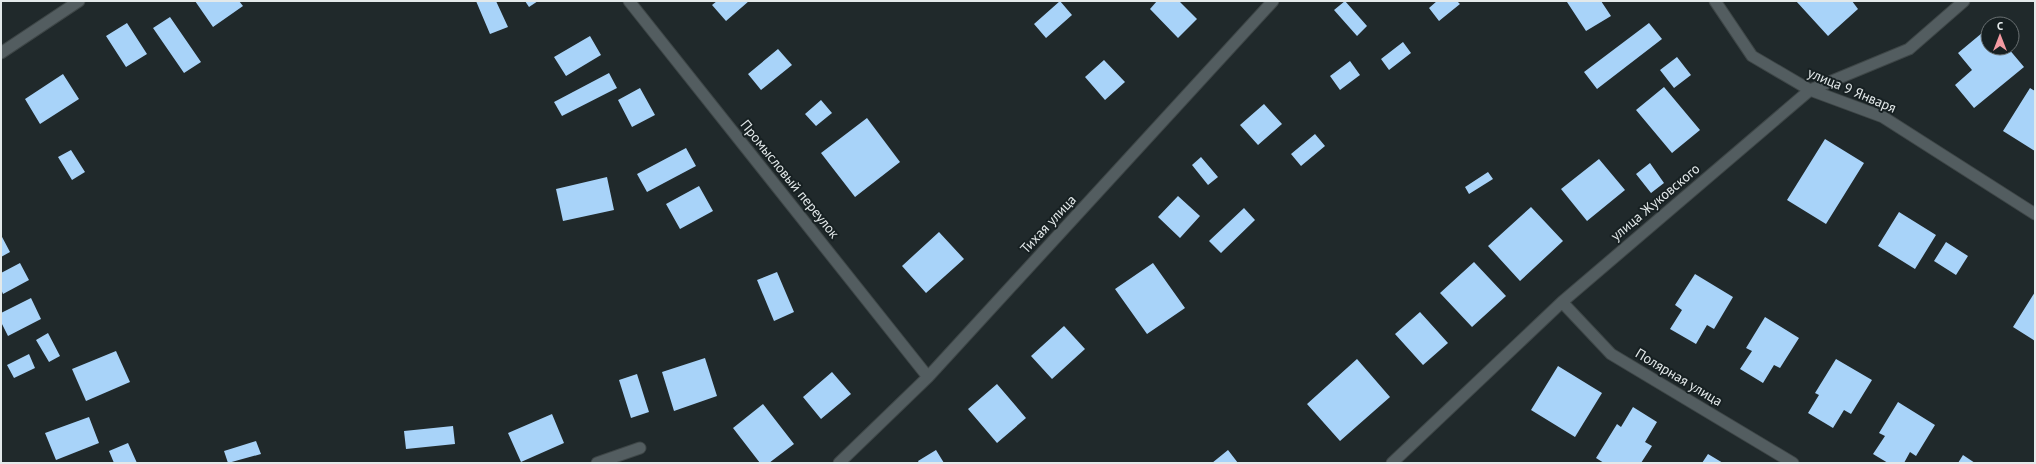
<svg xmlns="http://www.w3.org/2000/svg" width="2036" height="464" font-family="'PT Sans',sans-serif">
	<rect width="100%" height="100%" fill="#20292b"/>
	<!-- building -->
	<path fill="#a8d3f9" d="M195 1H239L243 6 213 27Z
		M476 1H496L508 27 490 34Z
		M525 1H538L529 7Z
		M717 1H749L726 21 712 5Z
		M1060 1 1072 15 1046 38 1034 24Z
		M1157 1H1179L1197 19 1178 38 1150 9Z
		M1345 1 1367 26 1357 36 1334 10Z
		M1437 1H1457L1460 4 1439 21 1429 8Z
		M1569 1H1601L1611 16 1586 31 1567 2Z
		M1796 1H1852L1858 9 1828 36Z
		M170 17 201 62 184 73 153 28Z
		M127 23 147 54 126 67 106 36Z
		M1649 23 1662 39 1597 89 1584 72Z
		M1988 28V48H2008L2024 67 1974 108 1955 85 1972 70 1958 53Z
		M590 36 601 55 566 76 554 57Z
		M1403 42 1411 53 1389 70 1381 59Z
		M778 49 792 65 761 90 748 74Z
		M1677 57 1691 75 1674 88 1660 70Z
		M1104 60 1125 82 1105 100 1085 77Z
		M1350 61 1360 75 1340 90 1330 76Z
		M609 73 617 88 562 116 554 102Z
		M63 74 79 99 40 124 25 99Z
		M1664 87 1700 130 1672 153 1636 110Z
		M640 88 655 115 632 127 618 100Z
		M2030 88 2035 91V151L2003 131Z
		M821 100 832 113 816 126 805 114Z
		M1264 104 1282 124 1258 145 1240 125Z
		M867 118 900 162 855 197 821 153Z
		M1315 134 1325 146 1301 166 1291 154Z
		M1825 139 1864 163 1826 224 1787 200Z
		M686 148 696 166 647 192 637 174Z
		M71 150 85 172 72 180 58 157Z
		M1201 157 1218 177 1208 185 1192 165Z
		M1599 159 1625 190 1587 221 1561 189Z
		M1650 163 1664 183 1651 193 1636 174Z
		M1488 172 1493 179 1469 194 1465 187Z
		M607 177 614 210 563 221 556 189Z
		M699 186 713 211 680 229 666 204Z
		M1178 196 1200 216 1180 238 1158 217Z
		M1531 207 1563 241 1520 281 1488 246Z
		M1244 208 1255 220 1221 253 1209 241Z
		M1899 212 1936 235 1915 269 1878 246Z
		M939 232 964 259 926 293 902 266Z
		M1 235 10 252 1 257Z
		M1946 242 1968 256 1956 275 1934 261Z
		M1474 262 1506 296 1472 327 1440 293Z
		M20 263 29 280 3 294 1 289V273Z
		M1153 263 1185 308 1147 334 1115 289Z
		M777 272 794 312 774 321 757 280Z
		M1695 274 1733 297 1714 329 1707 325 1696 344 1670 329 1682 310 1675 305Z
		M2035 292V341L2013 327Z
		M31 298 41 319 8 336 1 322V313Z
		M1420 312 1448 343 1423 365 1395 334Z
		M1765 317 1799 338 1780 368 1774 365 1763 383 1740 369 1752 351 1746 348Z
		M1064 326 1085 349 1052 379 1031 356Z
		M48 333 60 356 49 362 36 340Z
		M116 351 130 382 86 401 72 369Z
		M29 354 35 368 14 378 7 365Z
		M705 358 717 396 674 411 662 372Z
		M1357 359 1390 397 1340 441 1307 404Z
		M1836 359 1872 380 1851 414 1844 410 1833 428 1808 413 1819 395 1815 393Z
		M1558 366 1602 393 1575 437 1531 410Z
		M832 372 851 394 821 419 803 397Z
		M637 374 649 412 631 418 619 380Z
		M997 384 1026 418 997 443 968 409Z
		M1898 402 1935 425 1916 456 1910 452 1904 463H1888L1873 454 1885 436 1879 433Z
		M763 404 794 444 769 463H760L733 428Z
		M1633 407 1657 422 1645 442 1652 446 1641 463H1604L1596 458 1617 424 1621 427Z
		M552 414 564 443 521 462 508 433Z
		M89 417 99 443 56 460 45 433Z
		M453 426 455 444 406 449 404 431Z
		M256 441 261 454 228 463 224 451Z
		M128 443 137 463H114L109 451Z
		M936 450 944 463H919L918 461Z
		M1228 450 1238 463H1212Z
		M1708 454 1723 463H1702Z
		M1963 455 1975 463H1958Z"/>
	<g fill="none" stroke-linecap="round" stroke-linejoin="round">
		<defs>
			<path id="minor" d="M629 1 928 377
				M1715 1 1752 56 1810 90 1883 117 2035 214
				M1562 302 1611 354 1793 463
				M597 463 640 448
				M839 463 928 377 1273 1
				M1392 463 1562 302 1810 90 1909 49 1964 1"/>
			<path id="tertiary" d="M1 53 79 1"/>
		</defs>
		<!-- minor casing -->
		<use href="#minor" stroke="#3e4647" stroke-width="13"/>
		<!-- tertiary casing -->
		<use href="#tertiary" stroke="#3e4647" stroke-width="13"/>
		<!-- minor -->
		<use href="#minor" stroke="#535d60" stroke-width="11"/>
		<!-- tertiary -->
		<use href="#tertiary" stroke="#535d60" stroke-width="11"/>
	</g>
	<g text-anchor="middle" stroke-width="4" stroke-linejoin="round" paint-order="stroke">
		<!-- street labels -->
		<g font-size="14" fill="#e3e9ea" stroke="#172022">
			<text transform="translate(1852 90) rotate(23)" y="5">улица 9 Января</text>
			<text transform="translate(790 179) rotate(51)" y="5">Промысловый переулок</text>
			<text transform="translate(1655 202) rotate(-40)" y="5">улица Жуковского</text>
			<text transform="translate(1048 224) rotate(-47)" y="5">Тихая улица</text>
			<text transform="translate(1679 377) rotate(31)" y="5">Полярная улица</text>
		</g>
	</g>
	<!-- border -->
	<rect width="2036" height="464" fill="none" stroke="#e3e9ea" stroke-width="4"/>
	<!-- north arrow -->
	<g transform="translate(2000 36)"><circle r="19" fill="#172022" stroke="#697072"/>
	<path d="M0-3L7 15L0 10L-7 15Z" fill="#f49aa2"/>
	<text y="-6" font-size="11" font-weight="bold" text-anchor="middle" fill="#e3e9ea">С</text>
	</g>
</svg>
